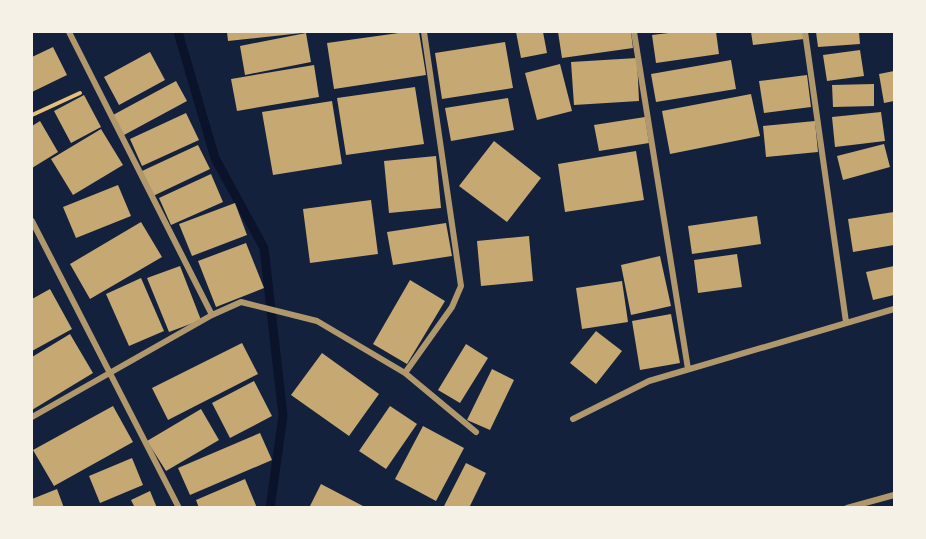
<svg xmlns="http://www.w3.org/2000/svg" width="926" height="539" font-family="Ubuntu,sans-serif">
	<rect width="100%" height="100%" fill="#14213d"/>
	<g fill="none" stroke-linecap="round" stroke-linejoin="round">
		<!-- stream -->
		<path stroke="#0b132b" stroke-width="9" d="M178 32 215 158 264 248 283 416 270 508"/>
	</g>
	<!-- building -->
	<path fill="#c6a872" d="M227 32H302V33L228 41Z
		M406 32H419L426 75 334 89 327 43Z
		M516 32H543L547 53 521 58Z
		M558 32H631L633 48 562 58Z
		M677 32H716L719 54 656 63 652 35Z
		M751 32H803L804 39 753 45Z
		M816 32H859L860 44 818 47Z
		M306 33 311 62 245 75 240 46Z
		M505 42 513 88 442 99 435 53Z
		M53 47 67 75 32 92V57Z
		M860 50 864 76 827 81 823 55Z
		M150 52 165 80 119 105 104 77Z
		M637 58 639 101 574 105 571 62Z
		M731 60 736 89 656 102 651 74Z
		M560 64 572 111 537 120 525 73Z
		M314 65 319 97 237 111 231 79Z
		M894 71V101L884 103 879 74Z
		M807 75 811 107 764 113 759 81Z
		M176 81 187 101 124 135 113 115Z
		M874 84V106L833 107 832 85Z
		M415 87 424 144 346 155 337 98Z
		M751 94 760 136 670 154 662 111Z
		M84 95 101 127 71 143 54 111Z
		M508 98 514 130 451 141 445 108Z
		M332 101 342 164 273 175 262 112Z
		M881 112 885 141 835 147 832 117Z
		M186 113 199 140 142 166 130 139Z
		M645 117 649 143 599 151 594 125Z
		M40 121 58 152 32 168V126Z
		M815 121 818 152 766 157 763 126Z
		M101 129 123 165 73 195 51 159Z
		M494 141 541 178 507 222 459 186Z
		M884 144 890 167 843 180 837 156Z
		M198 145 210 169 153 196 142 171Z
		M636 151 644 200 565 212 558 164Z
		M436 156 441 208 389 213 384 161Z
		M211 174 223 202 171 225 159 198Z
		M118 185 131 216 76 238 63 207Z
		M371 200 378 254 310 263 303 209Z
		M235 203 247 235 192 256 179 224Z
		M894 212V245L853 252 848 219Z
		M757 216 761 244 692 254 688 226Z
		M141 222 162 257 90 299 70 264Z
		M446 223 452 256 393 265 387 232Z
		M529 236 533 281 481 286 477 241Z
		M246 243 264 288 216 307 198 261Z
		M737 254 742 287 698 293 694 260Z
		M660 256 671 306 631 315 621 265Z
		M180 266 201 320 169 332 147 278Z
		M894 266V295L873 300 866 272Z
		M141 278 164 331 129 346 106 294Z
		M410 280 445 301 407 364 373 344Z
		M622 281 628 322 582 329 576 288Z
		M50 289 72 329 32 351V299Z
		M671 314 680 363 640 370 632 321Z
		M596 331 622 351 596 384 570 363Z
		M70 334 93 373 32 410V357Z
		M242 343 258 374 168 420 152 388Z
		M466 344 488 358 460 403 438 390Z
		M322 353 379 394 349 436 291 395Z
		M492 369 514 380 490 430 467 420Z
		M254 381 272 416 230 438 212 403Z
		M113 406 133 442 54 486 33 450Z
		M390 406 417 424 386 469 359 451Z
		M201 409 219 440 166 471 147 441Z
		M423 426 464 448 436 501 395 479Z
		M260 433 272 460 190 495 178 468Z
		M132 458 143 485 100 503 89 476Z
		M466 463 486 473 469 508H443Z
		M245 479 257 508H199L196 500Z
		M321 484 363 506V508H309Z
		M57 489 64 508H32V499Z
		M150 491 157 508H135L131 500Z"/>
	<g fill="none" stroke-linecap="round" stroke-linejoin="round">
		<!-- path -->
		<path stroke="#e5c07b" stroke-width="4" d="M32 115 80 93"/>
		<!-- minor -->
		<path stroke="#b1986c" stroke-width="6" d="M69 32 212 315
			M634 32 688 369
			M805 32 846 322
			M32 221 179 508
			M405 373 452 307 461 286 424 32
			M32 417 212 315 241 302 317 321 405 373 476 432
			M573 419 649 381 894 309
			M847 508 894 495"/>
	</g>
	<!-- border -->
	<rect width="926" height="539" fill="none" stroke="#f6f1e7" stroke-width="66"/>
</svg>
